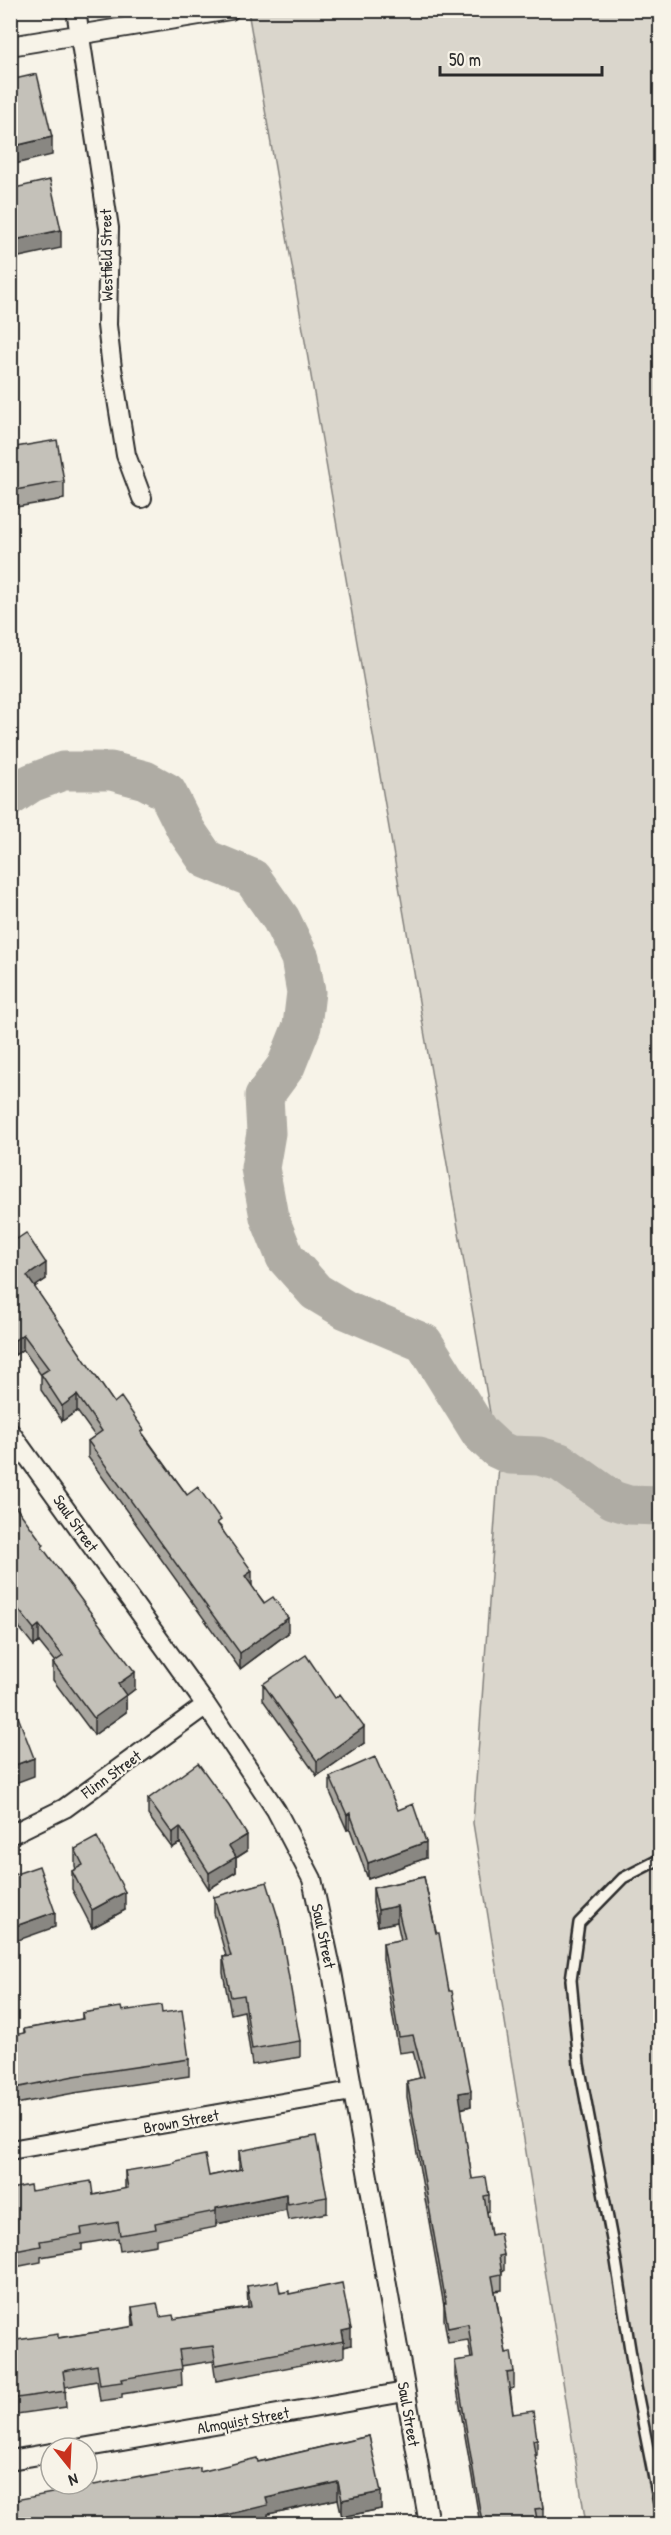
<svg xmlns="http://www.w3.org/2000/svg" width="671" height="2535" font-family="'Patrick Hand',sans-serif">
	<rect width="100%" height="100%" fill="#f7f3e8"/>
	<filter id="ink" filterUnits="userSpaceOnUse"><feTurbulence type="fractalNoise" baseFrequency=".0167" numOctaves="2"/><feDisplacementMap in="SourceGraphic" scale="12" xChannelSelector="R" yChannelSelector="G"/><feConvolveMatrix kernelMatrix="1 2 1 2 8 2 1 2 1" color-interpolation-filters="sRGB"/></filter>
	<g filter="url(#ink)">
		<!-- green -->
		<path fill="#dad6cc" stroke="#82807c" stroke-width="1.5" d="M248 11H660V2524H586L473 1823 499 1465Z"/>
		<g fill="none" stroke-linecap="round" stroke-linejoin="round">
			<!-- river -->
			<path stroke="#afaca4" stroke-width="39" d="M10 797 31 783 63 771H111L145 780 167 792 186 830 206 859 252 878 281 919 300 958 306 992 302 1026 286 1066 264 1096 266 1133 260 1168 269 1217 285 1257 316 1292 346 1310 424 1343 480 1433 497 1449 510 1455 539 1456 560 1462 613 1500 629 1505 660 1506"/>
			<defs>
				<path id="lane" d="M660 1859 623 1878 579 1923 571 1980 579 2064 616 2261 636 2387 660 2509"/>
				<path id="street" d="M76 10 109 228 107 325 112 368 126 455 142 498
					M10 46 230 10
					M10 1432 206 1705 276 1810 312 1879 332 1972 429 2524
					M10 1835 65 1808 206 1705
					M10 2150 352 2091
					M82 2448 405 2392
					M10 2460 51 2453"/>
			</defs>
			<!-- lane casing -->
			<use href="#lane" stroke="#2b2b2b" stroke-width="14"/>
			<!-- street casing -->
			<use href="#street" stroke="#2b2b2b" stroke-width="22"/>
			<!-- lane -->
			<use href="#lane" stroke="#f7f3e8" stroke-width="9"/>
			<!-- street -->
			<use href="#street" stroke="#f7f3e8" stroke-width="18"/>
		</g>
		<!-- wall -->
		<path fill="#a9a69f" stroke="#2b2b2b" stroke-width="1.5" d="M10 448 64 481V499L10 508Z
			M10 1230 46 1279 34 1287 114 1403 144 1435 187 1495 221 1527 252 1587 288 1633 240 1669 88 1457V1441L95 1436 77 1411 62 1421 41 1390V1375L23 1349 15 1355 10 1350Z
			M10 1499 135 1689 126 1696V1712L94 1735 53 1680V1663L55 1662 39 1642 34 1646 10 1616Z
			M263 1684 364 1743 317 1776 263 1700Z
			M330 1777 398 1810 426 1858 368 1879 350 1829 347 1830 330 1792Z
			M148 1799 247 1851 236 1858V1872L209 1889 180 1843 172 1848 148 1815Z
			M75 1849 125 1910 92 1928 72 1889V1871L76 1869 75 1866Z
			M424 1877 449 1991 471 2106 461 2109 472 2179 489 2195V2211L487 2212 491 2235 504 2255V2271L502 2272V2290L495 2291 506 2353 514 2372V2388L510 2389 513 2414 537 2439V2455L535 2456 543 2508V2524H480L455 2377V2361L471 2359 468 2340 448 2343 444 2319V2306L407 2097V2081L420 2078 413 2051 399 2053 383 1959V1943L401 1940 397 1922 378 1926 373 1903V1888Z
			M214 1897 300 2041V2057L252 2065 244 2011 231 2014 223 1973V1957L226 1956 214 1913Z
			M122 2011 162 2013 189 2059V2076L74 2093 10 2105V2036L24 2033V2029L82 2019V2013Z
			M239 2151 327 2197V2213L288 2220 286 2210 216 2224V2227L156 2239V2245L120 2251 118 2238 82 2244V2250L41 2257V2262L10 2268V2189L93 2195 125 2189V2171L209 2176 239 2170Z
			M247 2286 289 2294 351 2345 344 2347V2357L216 2381 213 2361 181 2366 182 2385 122 2394V2398L100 2401 97 2381 65 2387 66 2407 10 2415V2341L58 2338 133 2327 132 2307 160 2317 174 2319 248 2307Z
			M369 2436 381 2509 342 2517 338 2499 268 2514V2522L258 2524H10L141 2478 200 2472 258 2462Z"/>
		<!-- shaded-wall -->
		<path fill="#898782" stroke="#2b2b2b" stroke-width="1.5" d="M52 137V155L11 165V147Z
			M61 230V248L10 259V241Z
			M46 1263V1279L27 1292V1276Z
			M23 1334V1349L15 1355V1340Z
			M77 1395V1411L62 1421V1406Z
			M252 1571V1587L245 1576Z
			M288 1618V1633L240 1669V1653Z
			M39 1625V1642L34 1646V1629Z
			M135 1672V1689L126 1696V1712L94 1735V1718L118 1684Z
			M364 1727V1743L317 1776V1761Z
			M34 1758V1776L10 1785V1767Z
			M350 1813V1829L347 1830V1815Z
			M180 1827V1843L172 1848V1833Z
			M247 1835V1851L236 1858V1872L209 1889V1873L229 1846Z
			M426 1842V1858L368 1879V1863Z
			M125 1892V1910L92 1928V1910Z
			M397 1906V1922L378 1926V1910Z
			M55 1912V1927L10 1943V1928Z
			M471 2091V2106L459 2109V2093Z
			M286 2194V2210L216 2224V2208Z
			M351 2329V2345L344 2347V2341L342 2331Z
			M338 2482V2499L268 2514V2522L258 2524H208V2519L266 2498Z
			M381 2492V2509L342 2517V2500Z"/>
		<!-- building -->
		<path fill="#c4c1b9" stroke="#2b2b2b" stroke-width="1.5" d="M37 74 52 137 10 147V80Z
			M50 180 61 230 10 241V189Z
			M57 440 64 481 10 491V448Z
			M10 1230 17 1239 26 1233 46 1263 27 1276 114 1403 121 1397 144 1430 141 1432 187 1495 198 1487 221 1520 217 1523 252 1571 245 1576 264 1603 273 1597 288 1618 240 1653 88 1441 102 1431 77 1395 62 1406 41 1374 49 1369 23 1334 15 1340 10 1334Z
			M10 1499 44 1545 42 1547 135 1672 118 1684 126 1695 94 1718 53 1663 63 1656 39 1625 34 1629 10 1599Z
			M306 1655 335 1698 340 1694 364 1727 317 1761 263 1684Z
			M10 1701H12L34 1758 10 1767Z
			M375 1757 398 1810 413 1804 426 1842 368 1863 350 1813 347 1815 330 1777Z
			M198 1763 229 1806 247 1835 229 1846 236 1857 209 1873 180 1827 172 1833 148 1799Z
			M97 1837 125 1892 92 1910 72 1871 83 1865 75 1849Z
			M39 1866 55 1912 10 1928V1876Z
			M424 1877 436 1933H439L449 1991H452L471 2091 459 2093 472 2179 486 2177 489 2195 484 2196 491 2235 500 2233 504 2255 499 2256 502 2274 492 2276 506 2353 511 2352 514 2372 507 2373 513 2414 533 2411 537 2439 533 2440 543 2508 535 2509 538 2524H483L480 2511 455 2361 473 2358 468 2324 448 2328 444 2303H446L407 2081 424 2077 413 2035 399 2037 383 1943 405 1939 397 1906 378 1910 373 1888Z
			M267 1882 279 1921 300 2041 252 2049 244 1995 231 1997 223 1957 231 1956 214 1897Z
			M161 2005 162 2013 182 2010 189 2059 74 2076 10 2089V2036L25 2033 24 2029 83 2019 82 2013 121 2007 122 2011Z
			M316 2136 327 2197 288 2204 286 2194 216 2208V2211L155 2223 156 2229 120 2235 118 2222 81 2228 82 2234 40 2241 41 2246 10 2252V2189L30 2185 31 2191 91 2181 93 2195 128 2188 125 2171 175 2163V2161L205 2155 209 2176 242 2169 239 2151Z
			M278 2281 280 2293 289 2291V2294L342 2283 351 2329 342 2331 344 2341 216 2365 213 2346 179 2350 182 2369 121 2379 122 2382 100 2385 97 2365 63 2371 66 2391 10 2399V2341L58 2334V2338L135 2326 132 2307 157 2303 160 2317 173 2315 174 2319 251 2307 247 2286Z
			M369 2436 381 2492 342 2500 338 2482 266 2498 268 2505 208 2519 209 2524H192L191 2520 165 2524H10V2501L141 2476V2478L200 2468V2472L257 2458 258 2462Z"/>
	</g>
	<g text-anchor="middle" stroke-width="4.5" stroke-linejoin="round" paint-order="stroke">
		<!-- street labels -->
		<g font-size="16" fill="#2b2b2b" stroke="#f7f3e8">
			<text transform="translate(106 255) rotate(-91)" y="6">Westfield Street</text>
			<text transform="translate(76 1523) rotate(55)" y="6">Saul Street</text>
			<text transform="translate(111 1774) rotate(-36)" y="6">Flinn Street</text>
			<text transform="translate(324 1936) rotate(78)" y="6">Saul Street</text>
			<text transform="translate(181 2121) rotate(-10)" y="6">Brown Street</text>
			<text transform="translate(409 2414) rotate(80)" y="6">Saul Street</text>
			<text transform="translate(243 2420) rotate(-10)" y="6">Almquist Street</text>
		</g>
	</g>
	<!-- margin -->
	<rect width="671" height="2535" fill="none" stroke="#f7f3e8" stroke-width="36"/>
	<rect x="18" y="18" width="635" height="2499" fill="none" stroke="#2b2b2b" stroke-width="2" filter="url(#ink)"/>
	<!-- north arrow -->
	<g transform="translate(69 2466) rotate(162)"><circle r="28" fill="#f7f3e8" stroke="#a5a39c" stroke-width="1.5"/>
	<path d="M0-4.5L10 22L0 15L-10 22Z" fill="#c8321e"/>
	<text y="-9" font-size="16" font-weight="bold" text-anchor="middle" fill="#2b2b2b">N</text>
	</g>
	<!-- scale -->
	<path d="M440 66v9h162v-9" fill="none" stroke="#2b2b2b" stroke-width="3"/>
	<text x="449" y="66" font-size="18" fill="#2b2b2b" stroke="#f7f3e8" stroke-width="4.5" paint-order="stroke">50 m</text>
</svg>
